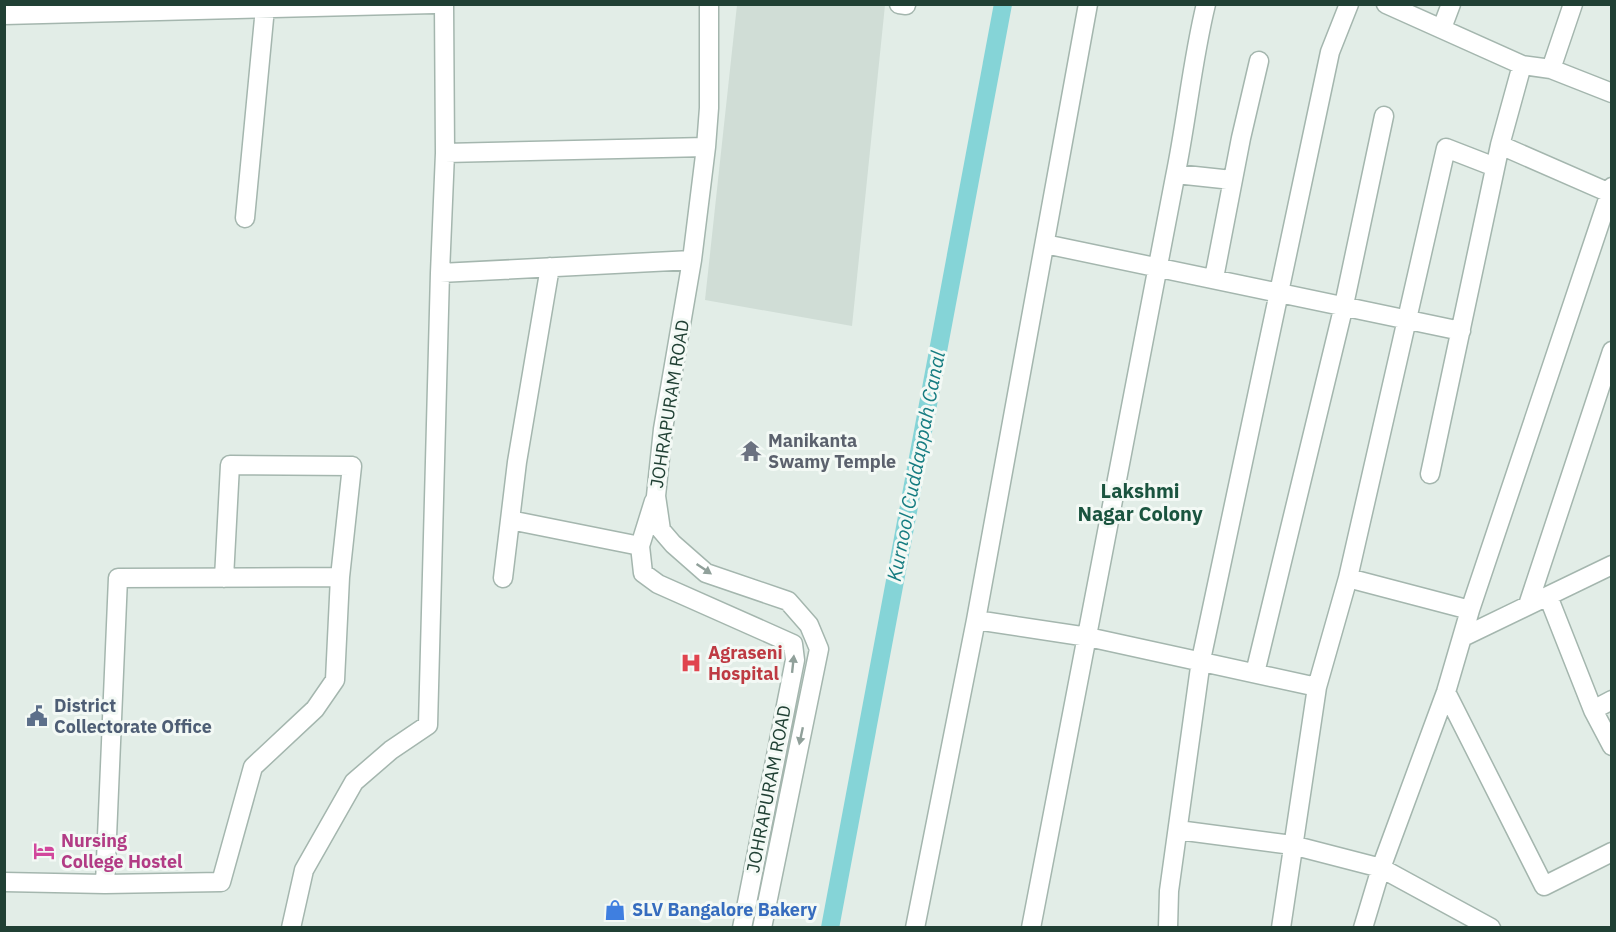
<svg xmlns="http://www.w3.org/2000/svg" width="1616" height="932" font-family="'IBM Plex Sans',sans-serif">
	<rect width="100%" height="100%" fill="#e2ede7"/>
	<!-- built -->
	<path fill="#d0ddd6" d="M737 5H885L852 326 705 300Z"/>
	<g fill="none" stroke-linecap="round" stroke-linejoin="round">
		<!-- canal -->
		<path stroke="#85d4d7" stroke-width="18" d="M830 928 1003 4"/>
		<defs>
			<path id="minor" d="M709 4V108L706 147 692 260 663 429 656 496 661 530 673 544 706 573 788 601 809 625 819 649 762 928
				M899 4 906 5
				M1386 4 1522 65 1551 69 1612 93
				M4 15 434 4
				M1442 28 1451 4
				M1551 69 1573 4
				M1500 145 1612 194
				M445 153 706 147
				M1176 174 1232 180
				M245 218 265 8
				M1045 244 1461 331
				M440 273 692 260
				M1214 278 1241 138 1259 61
				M1430 474 1500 145 1522 65
				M654 501 640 546 643 573 658 584 793 644 795 660 742 928
				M510 520 640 546
				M503 578 517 462 550 267
				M1348 578 1470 610
				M1548 596 1593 710 1612 700
				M1528 605 1612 351
				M976 620 1088 637 1317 687
				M1463 637 1612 565
				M1255 673 1344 305 1384 116
				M1446 692 1544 886 1612 852
				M1593 710 1612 746
				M1178 830 1292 845 1381 868 1491 928
				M4 882 105 884 118 578 340 577
				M105 884 221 882 253 767 315 709 335 680 340 577 352 466 230 465 224 578
				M291 928 304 870 354 782 391 750 428 725 440 273 445 153 444 4
				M915 928 976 620 1088 4
				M1031 928C1080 677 1125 426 1175 177 1187 119 1192 61 1206 4
				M1168 928 1169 891 1201 660 1330 52 1349 4
				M1281 928 1317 687 1348 578 1446 148 1495 167
				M1363 928 1381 868 1446 692 1470 610 1612 187"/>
		</defs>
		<!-- minor casing -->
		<use href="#minor" stroke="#a4b6ae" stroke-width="21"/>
		<!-- minor -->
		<use href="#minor" stroke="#fff" stroke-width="18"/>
	</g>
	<!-- one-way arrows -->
	<defs><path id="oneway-solid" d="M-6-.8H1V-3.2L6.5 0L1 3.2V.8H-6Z" transform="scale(1.5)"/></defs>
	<g fill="#90a09a">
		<use href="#oneway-solid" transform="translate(704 569) rotate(34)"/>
		<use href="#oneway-solid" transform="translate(793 664) rotate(-84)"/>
		<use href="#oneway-solid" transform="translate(801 736) rotate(102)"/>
	</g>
	<!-- icons -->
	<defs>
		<symbol id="temple-bare" viewBox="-9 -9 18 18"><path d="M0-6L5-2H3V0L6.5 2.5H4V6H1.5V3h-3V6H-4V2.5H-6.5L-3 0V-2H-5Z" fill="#6b7280" stroke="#f3f9f5" stroke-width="2.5" paint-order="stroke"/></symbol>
		<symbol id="hospital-bare" viewBox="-9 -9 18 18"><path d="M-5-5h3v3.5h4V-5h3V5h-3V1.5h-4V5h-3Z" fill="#e0444e" stroke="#f3f9f5" stroke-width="2.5" paint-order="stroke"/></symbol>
		<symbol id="civic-bare" viewBox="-9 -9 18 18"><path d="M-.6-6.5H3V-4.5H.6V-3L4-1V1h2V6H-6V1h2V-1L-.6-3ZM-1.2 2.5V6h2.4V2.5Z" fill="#5c6f8a" stroke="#f3f9f5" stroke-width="2.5" paint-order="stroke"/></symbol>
		<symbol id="hotel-bare" viewBox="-9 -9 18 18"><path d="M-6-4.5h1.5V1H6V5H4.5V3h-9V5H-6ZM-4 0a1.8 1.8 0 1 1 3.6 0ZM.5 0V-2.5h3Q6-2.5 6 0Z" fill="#d1479c" stroke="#f3f9f5" stroke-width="2.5" paint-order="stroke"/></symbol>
		<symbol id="shop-bare" viewBox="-9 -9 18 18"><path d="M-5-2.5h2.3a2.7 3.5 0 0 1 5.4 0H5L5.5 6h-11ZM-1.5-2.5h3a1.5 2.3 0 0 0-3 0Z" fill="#3f7fe0" stroke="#f3f9f5" stroke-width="2.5" paint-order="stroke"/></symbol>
	</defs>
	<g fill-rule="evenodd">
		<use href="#temple-bare" x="736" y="436" width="30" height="30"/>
		<use href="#hospital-bare" x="676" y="648" width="30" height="30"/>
		<use href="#civic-bare" x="22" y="701" width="30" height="30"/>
		<use href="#hotel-bare" x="29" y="836" width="30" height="30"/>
		<use href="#shop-bare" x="600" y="895" width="30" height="30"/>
	</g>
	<g text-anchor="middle" stroke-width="6" stroke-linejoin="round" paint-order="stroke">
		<!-- street labels -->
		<g font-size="18" fill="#204034" stroke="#f3f9f5">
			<text transform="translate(670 404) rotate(-81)" y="6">JOHRAPURAM ROAD</text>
			<text transform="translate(769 789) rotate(-79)" y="6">JOHRAPURAM ROAD</text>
		</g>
		<!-- worship labels -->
		<g font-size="18" font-weight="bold" fill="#5b616d" stroke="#f3f9f5" text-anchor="start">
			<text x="768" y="447">Manikanta<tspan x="768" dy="21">Swamy Temple</tspan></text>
		</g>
		<!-- health labels -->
		<g font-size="18" font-weight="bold" fill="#be3a42" stroke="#f3f9f5" text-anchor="start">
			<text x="708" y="659">Agraseni<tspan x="708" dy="21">Hospital</tspan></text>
		</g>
		<!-- service labels -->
		<g font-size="18" font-weight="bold" fill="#4e5e75" stroke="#f3f9f5" text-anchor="start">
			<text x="54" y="712">District<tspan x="54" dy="21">Collectorate Office</tspan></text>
		</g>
		<!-- hotel labels -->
		<g font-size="18" font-weight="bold" fill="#b23c85" stroke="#f3f9f5" text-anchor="start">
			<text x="61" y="847">Nursing<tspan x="61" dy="21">College Hostel</tspan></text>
		</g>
		<!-- shop labels -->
		<g font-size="18" font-weight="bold" fill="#366cbe" stroke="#f3f9f5" text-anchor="start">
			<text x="632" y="916">SLV Bangalore Bakery</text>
		</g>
		<!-- water labels -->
		<g font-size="20" font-style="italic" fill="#157c81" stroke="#f3f9f5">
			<text transform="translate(916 466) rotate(-79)" y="7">Kurnool Cuddappah Canal</text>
		</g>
		<!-- neighbourhood labels -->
		<g font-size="20" font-weight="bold" fill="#1a543f" stroke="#f3f9f5">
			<text x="1140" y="498">Lakshmi<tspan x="1140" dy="23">Nagar Colony</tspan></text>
		</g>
	</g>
	<!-- border -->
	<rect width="1616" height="932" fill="none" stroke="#204034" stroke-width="12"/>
</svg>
